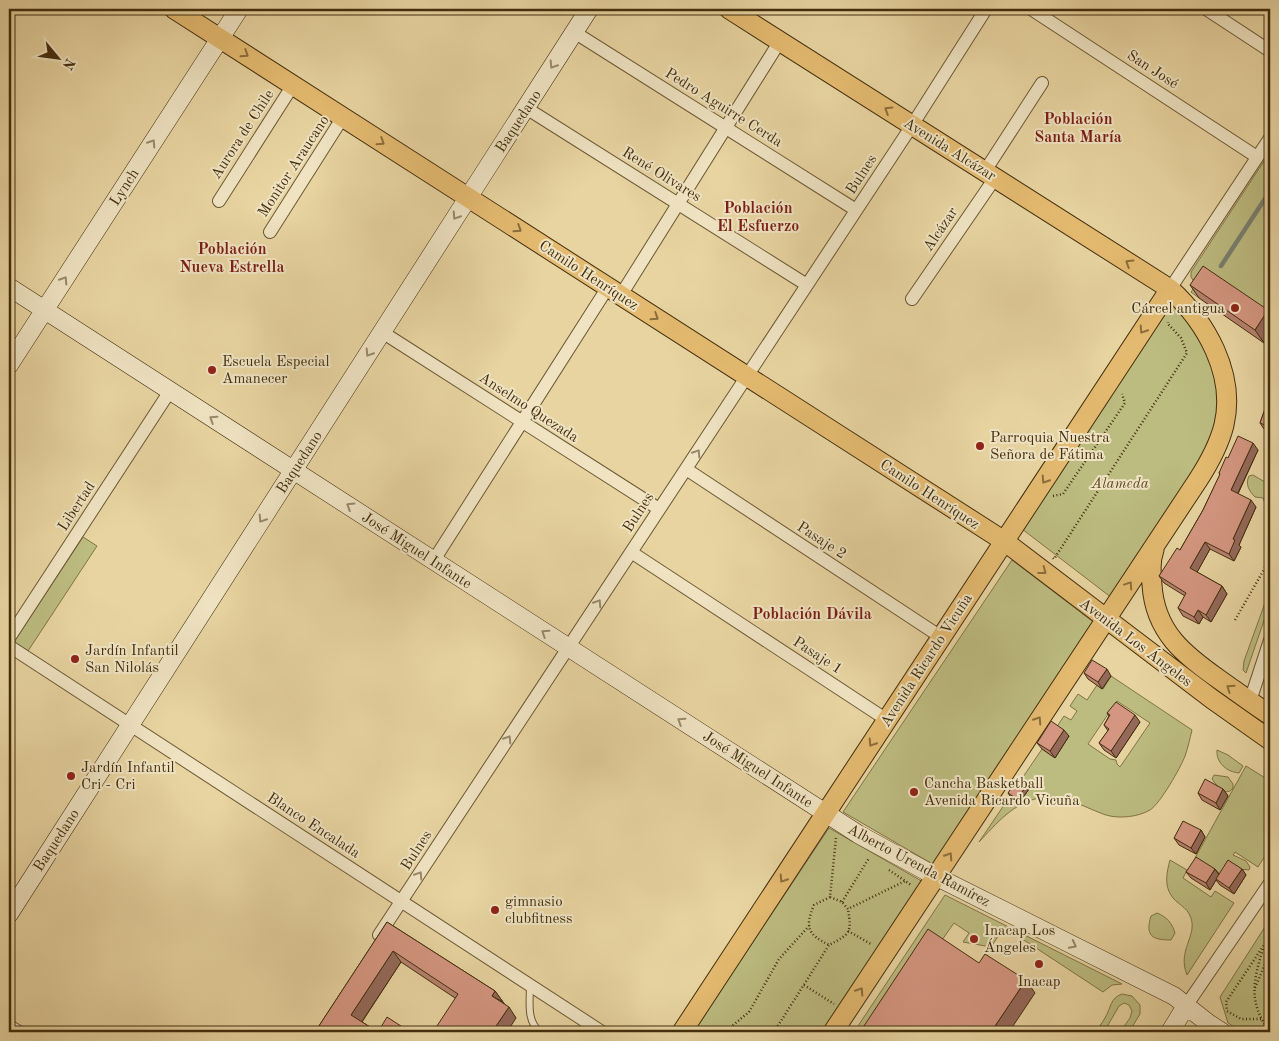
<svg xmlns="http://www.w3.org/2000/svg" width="1279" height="1041" font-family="'Old Standard TT',serif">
	<rect width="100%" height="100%" fill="#e7d4a1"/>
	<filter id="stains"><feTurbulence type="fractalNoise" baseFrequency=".004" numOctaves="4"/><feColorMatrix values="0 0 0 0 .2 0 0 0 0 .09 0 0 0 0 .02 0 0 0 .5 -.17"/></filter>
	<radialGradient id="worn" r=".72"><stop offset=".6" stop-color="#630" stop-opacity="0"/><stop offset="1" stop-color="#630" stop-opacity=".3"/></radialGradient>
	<!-- green -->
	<path fill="#bcbb80" stroke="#807447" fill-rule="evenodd" d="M1270 152V319L1199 298 1191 292 1196 285 1191 277V272Z
		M1171 302 1181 312 1210 354 1221 407 1214 439 1112 598 1022 529Z
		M1253 475 1270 485 1269 507 1266 506 1263 498 1255 497C1249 491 1245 484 1249 476Z
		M83 537 97 546 28 651 14 642Z
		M1012 560 1096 624 936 866 843 812Z
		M1270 589V603L1246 673 1243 670 1244 661Z
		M1111 676 1192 730C1190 738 1188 748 1185 756 1181 767 1160 804 1150 810 1138 817 1119 819 1106 815 1085 808 1063 793 1040 798 1014 802 996 824 979 842L1042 749 1052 756H1056L1069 736 1056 728 1064 716 1071 720 1077 711 1070 706 1078 694 1087 700 1097 685 1103 689ZM1117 701 1150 723 1120 767 1117 764 1116 760 1110 759 1088 744Z
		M1217 750 1228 755 1243 766 1239 773C1227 772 1216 763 1217 750Z
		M1246 766 1270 781V848L1258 867 1235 852 1233 855 1246 861 1250 867 1249 870 1240 869 1220 874 1195 858Z
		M1214 775 1228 777 1233 784V788L1230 791 1226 792 1218 787 1212 779Z
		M829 828 925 883 827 1032H693Z
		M1170 860 1187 870 1183 878 1211 897 1215 891 1234 903 1187 975C1177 950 1197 937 1191 918 1187 906 1176 904 1171 895 1164 885 1167 871 1170 860Z
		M945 895 1122 984 1112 985 1103 992 1004 927 991 947 963 942 969 933 954 923 877 1032H854Z
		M1157 913C1167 917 1172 923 1175 933L1171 940C1152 940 1145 936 1151 916Z
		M1270 919V1032H1242L1228 1023 1220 997Z
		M1122 994 1132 996 1140 1005V1014L1129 1032H1120L1130 1018 1132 1011 1129 1005 1124 1003 1119 1006 1104 1032H1095C1099 1027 1102 1023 1105 1018 1111 1008 1110 998 1122 994Z"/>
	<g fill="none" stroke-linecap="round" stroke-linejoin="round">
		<!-- stream -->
		<path stroke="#787f70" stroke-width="4.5" d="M1221 266 1270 191"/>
		<defs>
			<path id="lane" d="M530 985C530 1001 526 1023 541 1032"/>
			<path id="street" d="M1031 9 1257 157
				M1206 9 1270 51
				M574 32 856 210
				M526 108 807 285
				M985 171 1042 83
				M219 201 293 85
				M270 232 343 117
				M1170 289 1270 138
				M621 295 780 41
				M912 299 995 178
				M382 332 659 509
				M686 469 941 637
				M631 552 887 720
				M434 560 608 287
				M9 638 170 391
				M9 646 602 1032
				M1250 701 1270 640
				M379 935 911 127 986 9
				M1186 1006 1270 883
				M9 1026 19 1032"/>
			<path id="secondary" d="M9 287 858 834 935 876 1174 996 1208 1023 1222 1032
				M9 365 239 9
				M9 914 589 9
				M1170 1032 1186 1006"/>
			<path id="primary" d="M174 9 1004 541 1212 699 1270 740
				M729 9 1170 289C1206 322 1236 374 1224 425 1219 445 1209 463 1198 480L833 1032
				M1154 550C1150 561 1151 573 1152 585 1155 632 1184 655 1220 680 1237 692 1253 704 1270 715
				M682 1032 1170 289"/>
		</defs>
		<!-- lane casing -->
		<use href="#lane" stroke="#6c5833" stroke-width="8"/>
		<!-- street casing -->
		<use href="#street" stroke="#6c5833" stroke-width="14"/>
		<!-- secondary casing -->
		<use href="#secondary" stroke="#432e0e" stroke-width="19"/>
		<!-- primary casing -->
		<use href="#primary" stroke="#432e0e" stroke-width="21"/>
		<!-- path -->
		<path stroke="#432e0e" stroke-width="2.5" stroke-dasharray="1 2.5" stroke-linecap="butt" d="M1053 496 1063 494 1125 403 1122 394
			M1053 558 1054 559 1187 353 1181 338 1168 324V322
			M1235 620 1266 566 1270 555
			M836 838 830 897 842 902 848 909 905 881
			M889 870 911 885
			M830 897 814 905C805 927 807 934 829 945 850 934 852 933 848 909
			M842 902 869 858
			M848 931 871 944
			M1263 949C1253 981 1248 1003 1270 1032
			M804 985 834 1004
			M1255 988 1270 952
			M1261 1019H1241L1227 1011 1226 1002 1270 936
			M729 1032 732 1027
			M732 1032V1026L749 1012 779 959 809 926
			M774 1032 829 945"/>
		<!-- lane -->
		<use href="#lane" stroke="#efe3c2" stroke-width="6"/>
		<!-- street -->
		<use href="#street" stroke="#efe3c2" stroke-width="12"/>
		<!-- secondary -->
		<use href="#secondary" stroke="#efe3c2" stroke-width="18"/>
		<!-- primary -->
		<use href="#primary" stroke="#e4ba70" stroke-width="19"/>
	</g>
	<!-- wall -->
	<path fill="#b6816f" stroke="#432e0e" d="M1190 285 1270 314 1264 343 1199 298Z
		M1270 395V432L1264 429 1260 423Z
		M1258 450 1238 494 1256 507 1239 545 1241 547 1234 561 1210 549 1197 572 1222 586 1227 594 1211 622 1203 617 1199 624 1183 616 1178 608 1185 596 1164 583 1159 576 1180 550 1203 510 1220 475 1219 473 1228 458Z
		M1084 673 1111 676 1102 689 1088 679Z
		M1107 713 1140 722 1116 758 1104 750 1099 743 1108 731 1104 725 1109 716Z
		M1069 736 1055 758 1042 749 1037 743Z
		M1029 789 1019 803 1010 796 1008 793Z
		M1223 789 1228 796 1220 810 1202 800 1198 793Z
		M1201 830 1205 837 1196 854 1179 845 1174 838Z
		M1215 869 1219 874 1242 869 1246 875 1234 894 1220 885 1216 880 1210 890 1191 878 1186 872Z
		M387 922 495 991 503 1002 516 1018 455 998 401 962 362 1022 378 1032H408H315Z"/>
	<!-- shaded-wall -->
	<path fill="#94695a" stroke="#432e0e" d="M1268 310 1270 314V333L1264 343 1255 330Z
		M1253 443 1258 450 1236 497 1231 490Z
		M1251 500 1256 507 1239 545 1241 547 1234 561 1229 554 1233 539Z
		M1205 542 1210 549 1195 576 1190 568Z
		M1222 586 1227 594 1211 622 1206 615Z
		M1198 610 1203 617 1199 624 1194 617Z
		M1107 669 1111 676 1102 689 1098 682Z
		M1135 715 1140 722 1116 758 1111 751Z
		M1064 730 1069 736 1055 758 1050 751Z
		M1027 785 1029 789 1019 803 1017 799Z
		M1223 789 1228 796 1220 810 1216 803Z
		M1201 830 1205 837 1196 854 1191 848Z
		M1215 869 1219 875 1210 890 1206 883Z
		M1242 869 1246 875 1234 894 1229 888Z
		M393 951 401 962 359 1026 351 1015Z
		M1026 980 1035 993 1009 1032H991Z
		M495 991 503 1002 492 996Z
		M509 1007 516 1018 507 1032H492Z
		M404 1028 408 1032H402Z"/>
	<!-- building -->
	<path fill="#d49681" stroke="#432e0e" d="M1203 266 1268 310 1255 330 1190 285Z
		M1270 395V427L1260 423Z
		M1238 436 1253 443 1231 490 1251 500 1233 539 1235 540 1229 554 1205 542 1190 568 1222 586 1206 615 1198 610 1194 617 1178 608 1186 593 1159 576 1177 548 1180 550 1203 510 1220 474 1219 473 1226 457 1228 458Z
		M1092 660 1107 669 1098 682 1084 673Z
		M1116 702 1135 715 1111 751 1099 743 1109 729 1104 725 1110 715 1107 713Z
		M1051 721 1064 730 1050 751 1037 743Z
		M1017 779 1027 785 1017 799 1008 793Z
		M1205 779 1223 789 1216 803 1198 793Z
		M1183 821 1201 830 1191 848 1174 838Z
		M1196 857 1215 869 1206 883 1186 872Z
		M1228 860 1242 869 1229 888 1216 879Z
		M387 922 495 991 492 996 509 1007 492 1032H433L458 994 393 951 351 1015 378 1032 387 1017 404 1028 402 1032H315Z
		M928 929 979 963 985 954 1026 980 991 1032H860Z
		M535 1026 544 1032H531Z"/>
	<!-- one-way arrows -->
	<defs><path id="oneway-chevron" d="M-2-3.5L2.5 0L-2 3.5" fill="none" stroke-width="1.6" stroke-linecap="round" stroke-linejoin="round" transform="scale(1.25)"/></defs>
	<g stroke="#8b6d3a">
		<use href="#oneway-chevron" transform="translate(245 54) rotate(33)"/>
		<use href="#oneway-chevron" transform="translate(888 110) rotate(-148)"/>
		<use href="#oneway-chevron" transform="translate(381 142) rotate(33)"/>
		<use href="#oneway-chevron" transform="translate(518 229) rotate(33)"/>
		<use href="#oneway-chevron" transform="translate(1129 263) rotate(-148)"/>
		<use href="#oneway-chevron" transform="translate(655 317) rotate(33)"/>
		<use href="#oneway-chevron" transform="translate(1143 330) rotate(123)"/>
		<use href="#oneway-chevron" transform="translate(1045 480) rotate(123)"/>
		<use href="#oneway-chevron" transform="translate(1043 571) rotate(37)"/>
		<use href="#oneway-chevron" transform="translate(1129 585) rotate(-56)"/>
		<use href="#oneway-chevron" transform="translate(1230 688) rotate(-145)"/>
		<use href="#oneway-chevron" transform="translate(1038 720) rotate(-57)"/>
		<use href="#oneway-chevron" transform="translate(872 743) rotate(123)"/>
		<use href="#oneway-chevron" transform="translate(949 856) rotate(-57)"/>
		<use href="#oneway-chevron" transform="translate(783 879) rotate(123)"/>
		<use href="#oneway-chevron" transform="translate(860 991) rotate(-57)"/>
	</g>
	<g stroke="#998868">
		<use href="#oneway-chevron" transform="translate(553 65) rotate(123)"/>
		<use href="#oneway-chevron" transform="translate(152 143) rotate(-57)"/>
		<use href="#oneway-chevron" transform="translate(456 216) rotate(123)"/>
		<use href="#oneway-chevron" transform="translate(64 280) rotate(-57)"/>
		<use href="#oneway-chevron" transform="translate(369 353) rotate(123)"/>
		<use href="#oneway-chevron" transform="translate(213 419) rotate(-147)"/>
		<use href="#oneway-chevron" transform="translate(697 453) rotate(-57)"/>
		<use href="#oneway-chevron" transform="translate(350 506) rotate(-148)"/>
		<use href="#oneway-chevron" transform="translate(262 519) rotate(123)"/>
		<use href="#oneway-chevron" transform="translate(598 603) rotate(-57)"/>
		<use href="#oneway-chevron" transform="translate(545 633) rotate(-147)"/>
		<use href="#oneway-chevron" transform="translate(681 721) rotate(-147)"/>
		<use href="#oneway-chevron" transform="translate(508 739) rotate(-57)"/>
		<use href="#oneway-chevron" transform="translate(419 875) rotate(-57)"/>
		<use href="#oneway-chevron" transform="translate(1073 945) rotate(27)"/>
	</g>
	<!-- markers -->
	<g fill="#8f2418" stroke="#efe3c2" stroke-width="2">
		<circle cx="1235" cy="308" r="5"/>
		<circle cx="212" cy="370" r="5"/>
		<circle cx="980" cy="446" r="5"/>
		<circle cx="75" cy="659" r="5"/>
		<circle cx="71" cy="776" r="5"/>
		<circle cx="914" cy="792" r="5"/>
		<circle cx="495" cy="910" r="5"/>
		<circle cx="974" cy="939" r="5"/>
		<circle cx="1039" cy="964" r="5"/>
	</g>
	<g text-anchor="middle" stroke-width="4" stroke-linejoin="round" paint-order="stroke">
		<!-- street labels -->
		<g font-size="15" fill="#432e0e" stroke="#efe3c2">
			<text transform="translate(1153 69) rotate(33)" y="5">San José</text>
			<text transform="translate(724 107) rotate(32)" y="5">Pedro Aguirre Cerda</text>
			<text transform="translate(518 121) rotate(-57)" y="5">Baquedano</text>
			<text transform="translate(242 134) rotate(-57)" y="5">Aurora de Chile</text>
			<text transform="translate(950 149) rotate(32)" y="5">Avenida Alcázar</text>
			<text transform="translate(293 166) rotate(-57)" y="5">Monitor Araucano</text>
			<text transform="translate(662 174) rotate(32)" y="5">René Olivares</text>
			<text transform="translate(861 174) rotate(-57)" y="5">Bulnes</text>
			<text transform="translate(124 187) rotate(-57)" y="5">Lynch</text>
			<text transform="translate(940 229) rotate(-56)" y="5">Alcázar</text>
			<text transform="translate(589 275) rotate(33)" y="5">Camilo Henríquez</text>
			<text transform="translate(529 407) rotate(33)" y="5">Anselmo Quezada</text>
			<text transform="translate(299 462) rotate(-57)" y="5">Baquedano</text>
			<text transform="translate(930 494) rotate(33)" y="5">Camilo Henríquez</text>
			<text transform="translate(76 506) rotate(-57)" y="5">Libertad</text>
			<text transform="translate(638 512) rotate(-57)" y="5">Bulnes</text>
			<text transform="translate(822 540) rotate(33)" y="5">Pasaje 2</text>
			<text transform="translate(417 550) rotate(33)" y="5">José Miguel Infante</text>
			<text transform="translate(1136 642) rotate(37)" y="5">Avenida Los Ángeles</text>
			<text transform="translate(818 655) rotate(33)" y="5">Pasaje 1</text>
			<text transform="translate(926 660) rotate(-57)" y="5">Avenida Ricardo Vicuña</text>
			<text transform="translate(758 769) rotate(33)" y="5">José Miguel Infante</text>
			<text transform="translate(314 825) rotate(33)" y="5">Blanco Encalada</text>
			<text transform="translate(56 840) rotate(-57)" y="5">Baquedano</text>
			<text transform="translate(416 850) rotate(-57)" y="5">Bulnes</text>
			<text transform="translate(919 865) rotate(28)" y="5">Alberto Urenda Ramírez</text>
		</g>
		<!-- poi labels -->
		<g font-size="15" fill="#432e0e" stroke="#efe3c2" text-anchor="start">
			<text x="1225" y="313" text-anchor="end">Cárcel antigua</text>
			<text x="222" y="366">Escuela Especial<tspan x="222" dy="17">Amanecer</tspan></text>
			<text x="990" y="442">Parroquia Nuestra<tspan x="990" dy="17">Señora de Fátima</tspan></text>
			<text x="85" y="655">Jardín Infantil<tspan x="85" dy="17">San Nilolás</tspan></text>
			<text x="81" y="772">Jardín Infantil<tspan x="81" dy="17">Cri - Cri</tspan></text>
			<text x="924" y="788">Cancha Basketball<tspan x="924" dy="17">Avenida Ricardo Vicuña</tspan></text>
			<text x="505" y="906">gimnasio<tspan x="505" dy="17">clubfitness</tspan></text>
			<text x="984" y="935">Inacap Los<tspan x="984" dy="17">Ángeles</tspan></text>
			<text x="1039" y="986" text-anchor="middle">Inacap</text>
		</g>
		<!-- park labels -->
		<g font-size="15" font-style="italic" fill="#5b4a25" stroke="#efe3c2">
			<text x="1120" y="488">Alameda</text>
		</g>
		<!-- neighbourhood labels -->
		<g font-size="16" font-weight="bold" fill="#7a1f14" stroke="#efe3c2">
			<text x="1078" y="124">Población<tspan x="1078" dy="18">Santa María</tspan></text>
			<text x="758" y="213">Población<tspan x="758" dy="18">El Esfuerzo</tspan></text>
			<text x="232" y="254">Población<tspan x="232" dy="18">Nueva Estrella</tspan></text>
			<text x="812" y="619">Población Dávila</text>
		</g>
	</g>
	<!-- margin -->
	<rect width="1279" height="1041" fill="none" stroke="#e7d4a1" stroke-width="30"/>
	<rect x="10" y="10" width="1259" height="1021" fill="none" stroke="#432e0e" stroke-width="2.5"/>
	<rect x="15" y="15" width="1249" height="1011" fill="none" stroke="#432e0e"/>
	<!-- north arrow -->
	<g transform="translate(58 58) rotate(119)" stroke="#efe3c2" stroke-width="4" paint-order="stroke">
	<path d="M0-4L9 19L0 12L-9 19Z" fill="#432e0e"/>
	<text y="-8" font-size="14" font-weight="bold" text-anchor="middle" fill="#432e0e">N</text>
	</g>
	<rect width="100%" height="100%" filter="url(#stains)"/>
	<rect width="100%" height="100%" fill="url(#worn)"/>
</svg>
